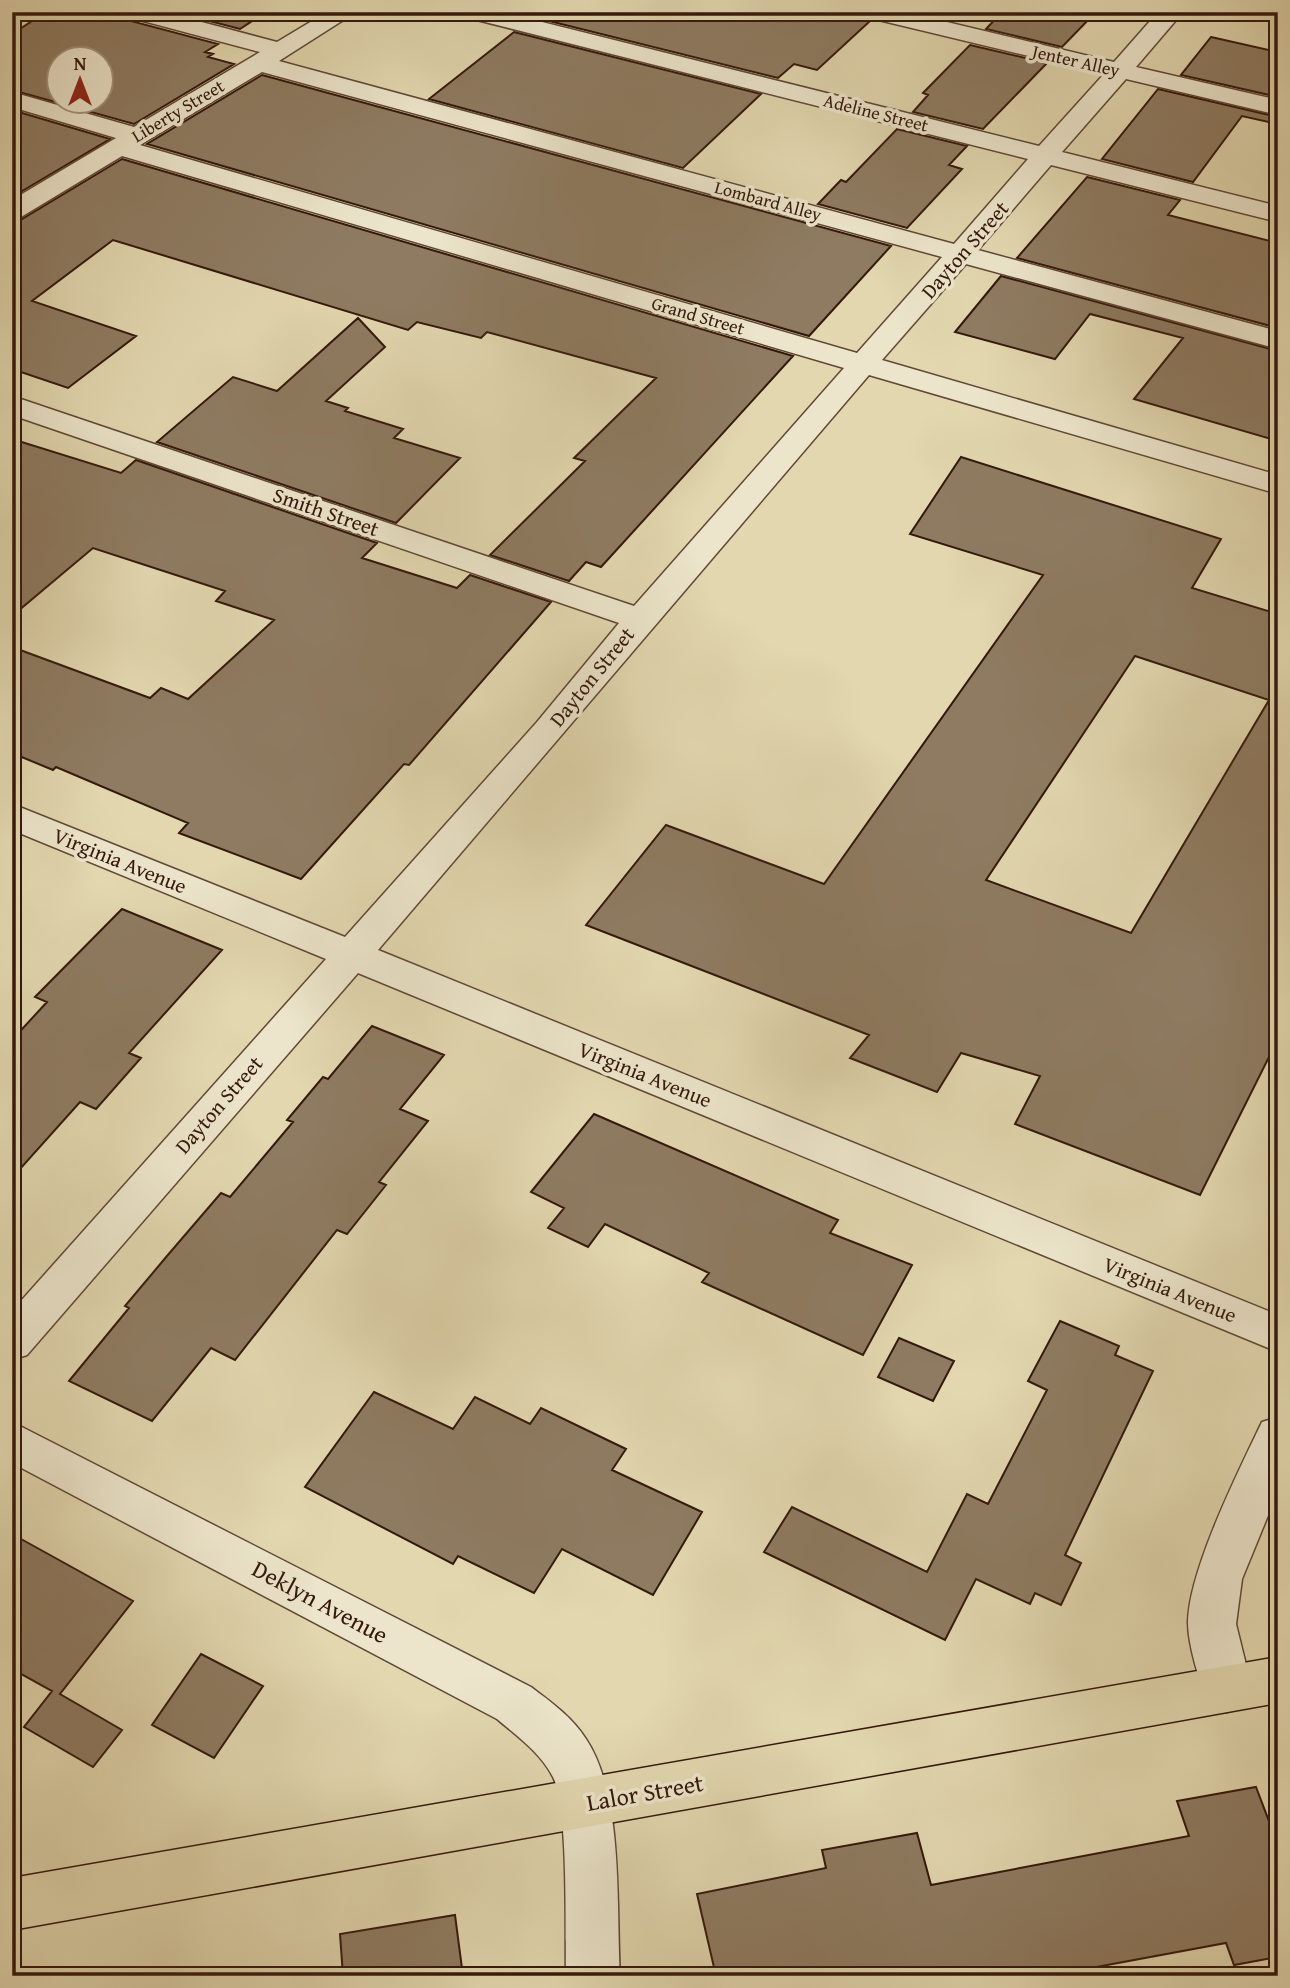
<svg xmlns="http://www.w3.org/2000/svg" width="1290" height="1988" font-family="'Gentium Book Plus',serif">
	<rect width="100%" height="100%" fill="#e2d7af"/>
	<filter id="stains"><feTurbulence type="fractalNoise" baseFrequency=".00286" numOctaves="4"/><feColorMatrix values="0 0 0 0 .2 0 0 0 0 .09 0 0 0 0 .02 0 0 0 .5 -.17"/></filter>
	<radialGradient id="worn" r=".72"><stop offset=".6" stop-color="#630" stop-opacity="0"/><stop offset="1" stop-color="#630" stop-opacity=".3"/></radialGradient>
	<!-- building -->
	<path fill="#8e7b61" stroke="#34180d" stroke-width="2" fill-rule="evenodd" d="M46 12H122L127 20 218 44 205 52 213 54 208 57 234 64 134 124 12 90V34ZM60 60H102V102H60Z
		M175 12H266L240 29Z
		M539 12H860L870 21 817 70 794 64 778 78 533 17Z
		M1002 12H1096L1062 47 986 29Z
		M514 32 761 94 683 168 429 99Z
		M1211 37 1278 52V97L1181 75Z
		M970 45 1047 63 983 129 913 112 928 95 923 93Z
		M262 75 891 246 809 336 147 144Z
		M1158 89 1278 117V124L1242 116 1193 182 1102 159Z
		M12 110 110 139 12 197Z
		M897 129 967 146 949 165 962 169 907 228 818 204 841 180 846 182Z
		M122 159 793 356 601 567 586 562 569 581 490 555 585 461 574 458 656 378 487 332 481 338 417 322 408 330 113 240 32 301 136 336 68 388 12 369V221L22 219Z
		M1087 177 1180 200 1168 215 1278 243V328L1017 258Z
		M1001 276 1278 351V441L1134 399 1183 338 1090 314 1055 359 955 332Z
		M358 318 385 347 326 401 348 408 345 411 403 429 394 438 460 458 396 523 157 442 233 377 277 391Z
		M12 439 121 473 136 460 377 543 362 558 457 588 470 575 551 602 409 765 404 764 301 879 179 833 188 823 56 767 53 770 12 753V647L150 698 161 688 188 699 274 620 216 601 225 591 93 548 12 616Z
		M961 457 1221 539 1192 588 1278 614V1039L1200 1195 1015 1124 1040 1076 961 1053 937 1092 850 1058 869 1035 586 925 666 825 824 884 1043 575 910 534ZM1135 656 1269 700 1131 933 986 880Z
		M122 909 222 950 129 1053 141 1058 96 1109 80 1102 12 1178V1040L47 1002 35 997Z
		M372 1026 444 1055 400 1109 428 1121 379 1182 386 1185 347 1234 337 1230 235 1360 211 1348 152 1421 69 1381 129 1308 125 1306 167 1256 221 1193 230 1197 293 1122 287 1120 323 1077 328 1079Z
		M594 1114 838 1220 830 1233 912 1265 863 1355 702 1282 709 1273 605 1224 588 1247 548 1228 564 1208 531 1192Z
		M1060 1321 1119 1346 1115 1355 1153 1371 1065 1555 1081 1563 1061 1605 1035 1593 1030 1604 976 1579 945 1640 764 1552 792 1507 927 1572 967 1494 988 1504 1047 1390 1028 1381Z
		M899 1338 954 1361 933 1401 878 1377Z
		M374 1392 453 1429 475 1397 530 1424 541 1408 626 1449 612 1470 702 1512 653 1595 562 1549 534 1593 458 1556 453 1564 305 1487Z
		M12 1534 133 1601 60 1694 122 1730 93 1767 24 1727 52 1691 12 1669Z
		M201 1654 263 1686 214 1758 152 1725Z
		M1256 1787 1278 1845V1957L1234 1965 1226 1943 1048 1976H716L697 1894 826 1868 822 1850 917 1833 931 1885 1189 1836 1177 1801Z
		M455 1915 463 1976H343L340 1934Z"/>
	<g fill="none" stroke-linecap="round" stroke-linejoin="round">
		<defs>
			<path id="minor" d="M124 12H164L277 42 327 12H356L279 61 954 244 1028 159 465 17 461 12H502L1039 146 1104 74 866 17 862 12H905L1114 62 1158 12H1183L1136 67 1278 100V115L1126 79 1062 152 1278 206V222L1051 165 978 250 1278 331V349L966 264 882 360 1278 475V494L869 375 378 950 1278 1315V1352L358 973 27 1355 12 1360V1311L326 959 12 830V804L345 937 537 722 619 623 12 415V396L634 606 844 368 122 156 21 217 12 219V200L116 138 12 107V92L134 127 260 52 128 17ZM262 72 942 257 857 353 140 145Z
				M1278 1417V1491L1242 1579 1236 1624 1252 1689 1244 1705 1227 1712 1210 1705C1200 1685 1188 1645 1188 1622 1189 1570 1238 1472 1262 1422Z
				M12 1422 531 1687C551 1702 572 1717 586 1739 624 1796 616 1907 620 1976H566C565 1934 569 1808 553 1777 541 1753 517 1736 497 1719L12 1463Z"/>
			<path id="major" d="M1278 1657V1703L12 1930V1878Z"/>
		</defs>
		<!-- minor casing -->
		<use href="#minor" stroke="#604836" stroke-width="3"/>
		<!-- major casing -->
		<use href="#major" stroke="#34180d" stroke-width="3"/>
		<!-- minor -->
		<use href="#minor" fill="#ece5cb" fill-rule="evenodd"/>
		<!-- major -->
		<use href="#major" fill="#e2d7af" fill-rule="evenodd"/>
	</g>
	<g text-anchor="middle" stroke-width="7" stroke-linejoin="round" paint-order="stroke">
		<!-- far-street labels -->
		<g font-size="18" fill="#34180d" stroke="#ece5cb">
			<text transform="translate(1076 61) rotate(13)" y="6">Jenter Alley</text>
			<text transform="translate(178 111) rotate(-31)" y="6">Liberty Street</text>
			<text transform="translate(876 113) rotate(14)" y="6">Adeline Street</text>
			<text transform="translate(768 201) rotate(15)" y="6">Lombard Alley</text>
			<text transform="translate(698 316) rotate(16)" y="6">Grand Street</text>
		</g>
		<!-- street labels -->
		<g font-size="21" fill="#34180d" stroke="#ece5cb">
			<text transform="translate(965 250) rotate(-49)" y="7">Dayton Street</text>
			<text transform="translate(326 512) rotate(19)" y="7">Smith Street</text>
			<text transform="translate(592 677) rotate(-51)" y="7">Dayton Street</text>
			<text transform="translate(120 861) rotate(22)" y="7">Virginia Avenue</text>
			<text transform="translate(645 1075) rotate(22)" y="7">Virginia Avenue</text>
			<text transform="translate(219 1105) rotate(-49)" y="7">Dayton Street</text>
			<text transform="translate(1170 1290) rotate(22)" y="7">Virginia Avenue</text>
		</g>
		<!-- near-street labels -->
		<g font-size="24" fill="#34180d" stroke="#ece5cb">
			<text transform="translate(320 1602) rotate(28)" y="8">Deklyn Avenue</text>
			<text transform="translate(645 1793) rotate(-10)" y="8">Lalor Street</text>
		</g>
	</g>
	<!-- margin -->
	<rect width="1290" height="1988" fill="none" stroke="#e2d7af" stroke-width="42"/>
	<rect x="14" y="14" width="1262" height="1960" fill="none" stroke="#34180d" stroke-width="3.5"/>
	<rect x="21" y="21" width="1248" height="1946" fill="none" stroke="#34180d" stroke-width="2"/>
	<!-- north arrow -->
	<g transform="translate(80 80)"><circle r="33" fill="#ece5cb" stroke="#a2937f" stroke-width="2"/>
	<path d="M0-5L12 26L0 18L-12 26Z" fill="#8f2418"/>
	<text y="-10" font-size="19" font-weight="bold" text-anchor="middle" fill="#34180d">N</text>
	</g>
	<rect width="100%" height="100%" filter="url(#stains)"/>
	<rect width="100%" height="100%" fill="url(#worn)"/>
</svg>
